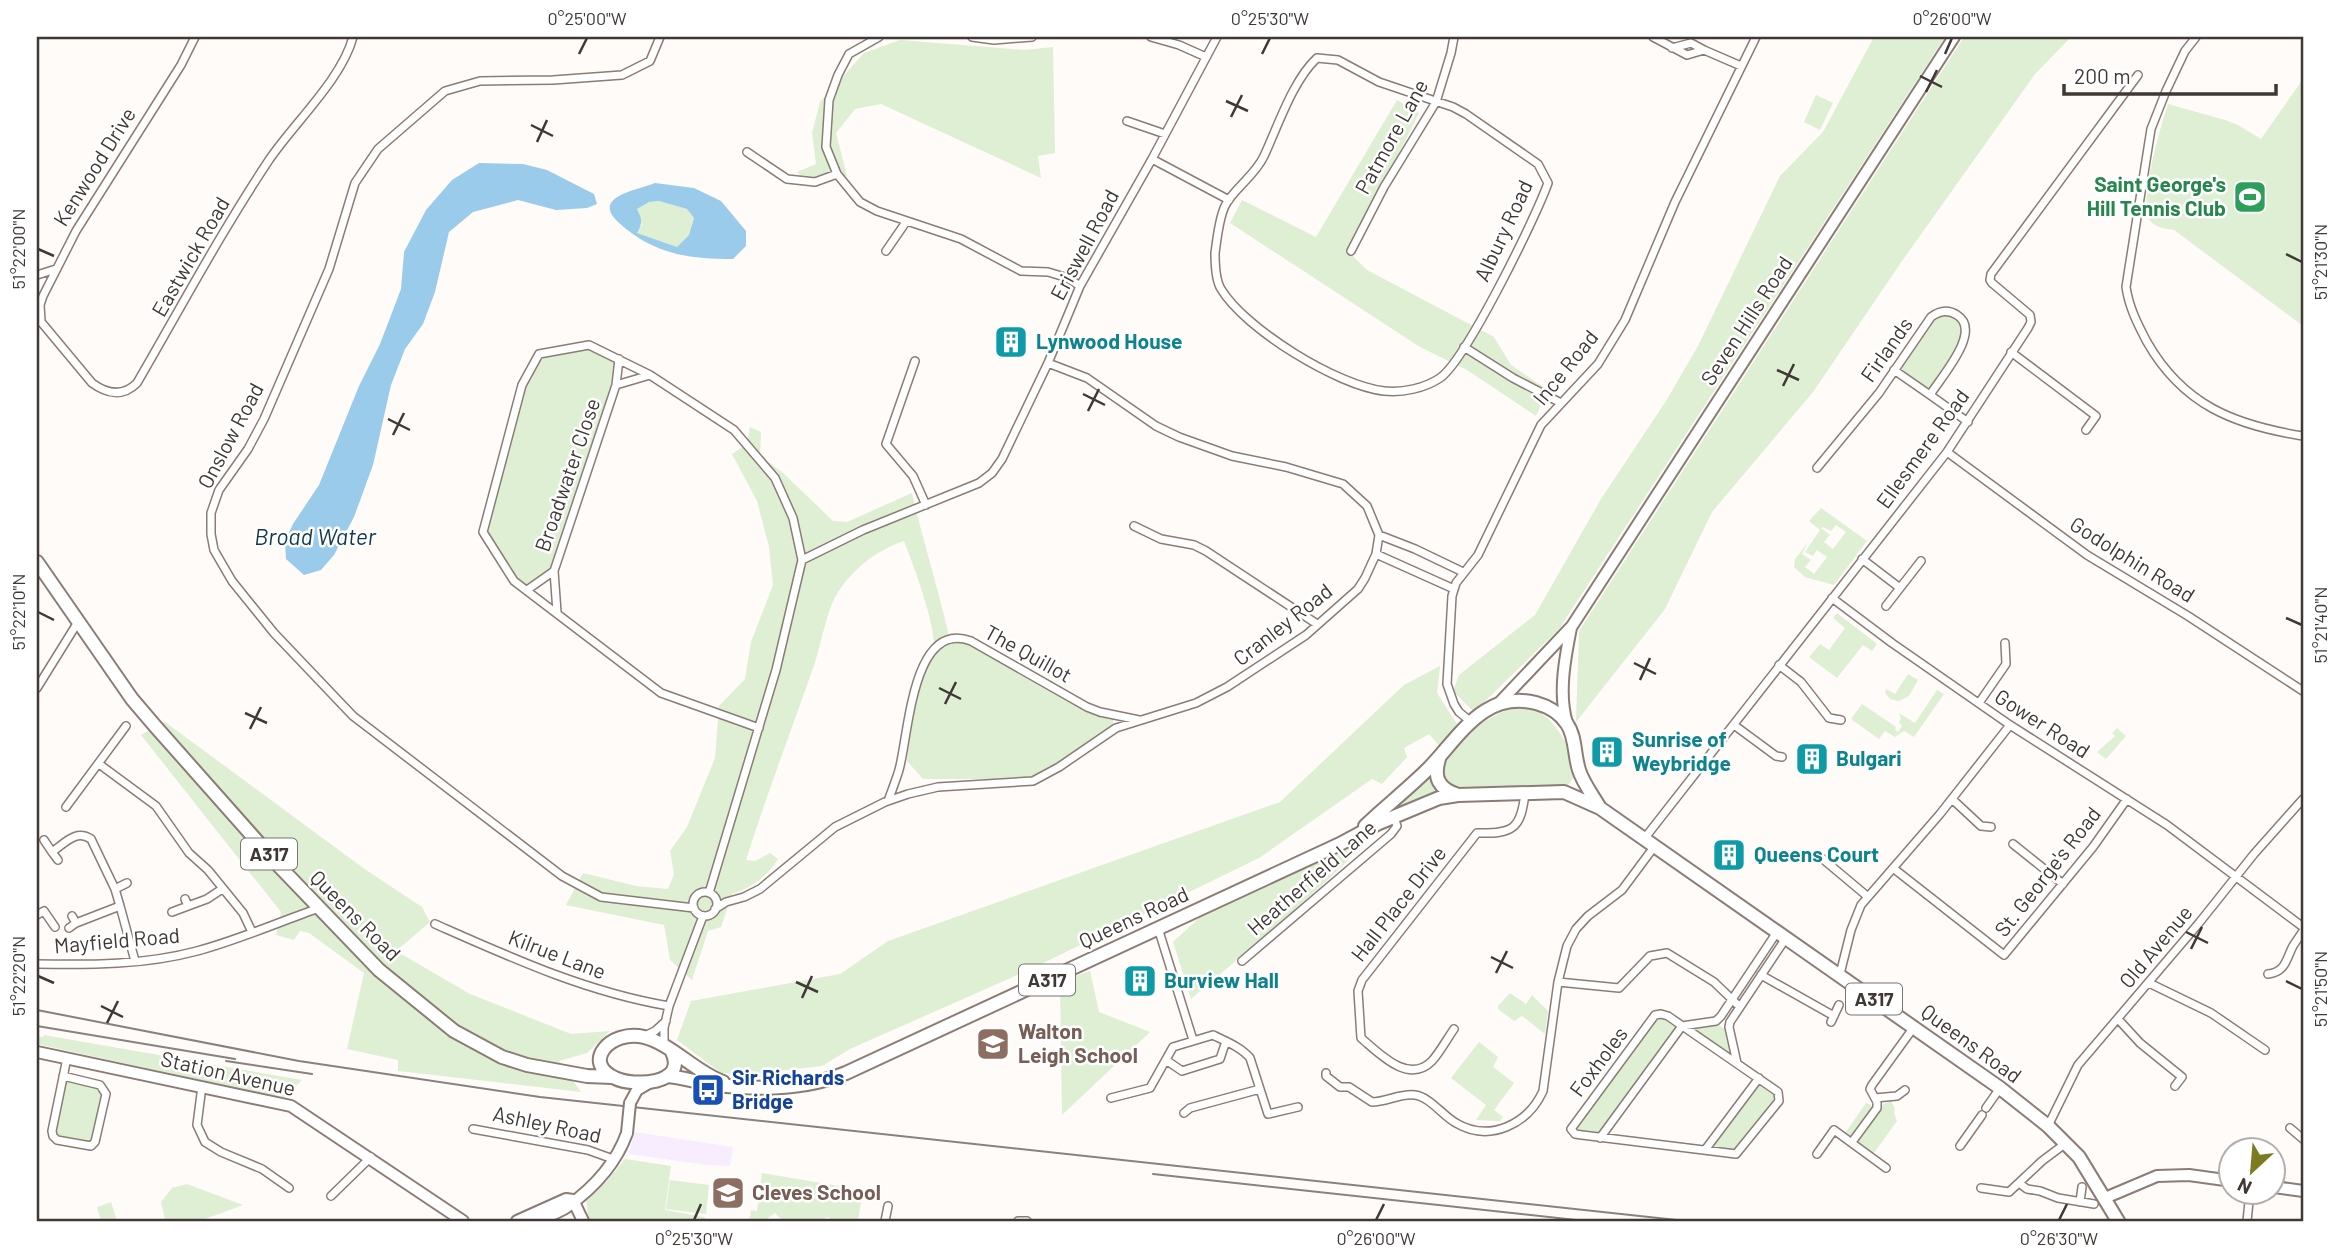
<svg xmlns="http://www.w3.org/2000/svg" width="2340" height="1258" font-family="Barlow,sans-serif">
	<rect width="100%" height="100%" fill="#fefbf9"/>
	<!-- commercial -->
	<path fill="#f7edfe" d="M634 1132 733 1147 730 1166 707 1165 629 1154Z"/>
	<!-- green -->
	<path fill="#deefd3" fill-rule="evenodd" d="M1874 37H1945L1559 629 1474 712 1453 691 1459 675 1535 615 1601 499 1666 401 1698 346 1780 176 1823 132Z
		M1964 37H2071L2035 74 1902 261 1813 392 1712 512 1665 609 1576 722 1579 631Z
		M900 40 1024 50 1053 47 1055 153 1038 156 1041 178 881 104 855 109 836 133 847 176 810 185 797 172 816 164 812 133 820 102 864 53Z
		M2303 79V326L2174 230C2166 229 2153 227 2149 219 2139 200 2161 125 2168 104L2225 120 2238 125 2261 139Z
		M1816 95 1833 103 1820 130 1804 122Z
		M1397 100 1419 113 1349 252 1367 270 1494 337 1511 365 1548 390 1536 416 1467 370 1420 347 1230 223 1242 200 1316 237Z
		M659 201 687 209 694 218 689 235 677 247 636 233 642 225 637 209 649 202Z
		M1950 311 1967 331 1930 395 1894 370 1931 317Z
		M589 345 619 359 616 385 554 571 527 590 514 581 483 532 522 385 539 354Z
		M750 427 761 432 760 456 782 472 833 521 847 522 912 493C923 541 938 588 949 636L971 643 1097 714 1114 716 1112 728 1078 748 1049 771 1031 779H923L907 761C910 733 915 704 923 676 925 669 931 663 933 657 940 633 913 565 904 541 876 550 850 571 835 597 825 617 820 651 811 674 789 736 766 797 746 860L755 861 770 853 778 859C767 877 751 888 732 894L721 927 708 931 692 980 670 960 664 925 566 905 583 873 636 886 668 889 674 874 670 851 687 827 715 758 719 706 745 679 751 642 773 585 769 547 757 501 732 454 747 444Z
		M1821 508 1867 541 1834 585 1805 577 1794 567 1795 559 1808 542 1802 554 1811 560 1805 567 1814 574 1827 557 1817 550 1813 556 1805 552 1820 530 1809 521ZM1836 525 1846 532 1833 549 1824 542 1830 535 1821 528 1823 527 1831 531Z
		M1837 613 1877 644 1872 651 1863 645 1837 678 1809 657 1820 644 1829 650 1845 628 1833 618Z
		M1440 666 1437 693 1457 724 1440 747 1429 734 1404 748 1407 757 1382 784 1372 779 1259 858 1033 968 850 1049 822 1066 752 1074 721 1073 677 1040 691 1001 840 974 888 941 1280 802 1404 685Z
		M1908 674 1918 680 1909 696 1899 701 1890 699 1885 693 1886 689 1895 694Z
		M1937 690 1944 694 1914 737 1904 731 1895 737 1885 731 1879 739 1851 719 1862 704 1896 727 1895 730 1898 732 1902 726 1899 722 1901 718 1899 713 1915 723Z
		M1511 708C1519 709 1531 708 1538 711 1556 720 1591 773 1565 787 1551 795 1518 786 1501 786 1487 786 1471 791 1457 788 1449 787 1446 781 1441 775 1445 741 1483 721 1511 708Z
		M165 722 366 870 422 907 430 922 396 951 470 994 571 1034 610 1031 587 1053 559 1061 581 1092 398 1071V1060L347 1049 364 973 309 933 300 931 294 940 276 935 281 912 141 735Z
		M2117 728 2126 736 2106 759 2097 752 2115 736 2112 733Z
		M1431 769 1442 793 1391 812 1389 809Z
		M1366 842C1312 898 1251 948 1191 999L1173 942 1199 918 1321 860Z
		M1090 971 1099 1012 1150 1032 1062 1115 1060 981Z
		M1510 993 1526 1004 1532 995 1548 1011 1545 1034 1522 1016 1514 1021 1498 1009V1006Z
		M1663 1016 1676 1026V1029L1598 1134 1576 1131 1575 1130 1652 1019Z
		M1715 1023 1725 1029 1731 1051 1729 1054 1692 1028Z
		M44 1035 302 1080 284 1098 37 1044V1036L43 1037Z
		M1479 1042 1498 1057 1493 1067 1514 1083 1494 1110 1503 1117 1500 1121 1476 1120 1486 1105 1451 1078Z
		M69 1081 100 1087 104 1092 91 1143 57 1137 54 1134 65 1083Z
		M1760 1083 1776 1092V1099L1736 1149 1712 1148Z
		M1891 1101 1895 1109 1894 1113 1897 1121 1871 1157 1852 1142C1863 1128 1873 1106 1891 1101Z
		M1866 1103 1871 1105V1109L1855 1135 1849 1140 1843 1136Z
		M625 1159 671 1166 665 1210 704 1217 708 1221H589L586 1201 606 1182Z
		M762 1173 863 1190 858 1221H832L828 1217 821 1220 783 1221 775 1213 764 1221H749L751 1210 757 1211Z
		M670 1180 709 1185 706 1214 666 1209Z
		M187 1184 243 1205C218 1214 191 1228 165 1219L161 1202 172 1188Z
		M111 1202 117 1221H101L97 1207Z"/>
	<!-- water -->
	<path fill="#9acbea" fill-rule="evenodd" d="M479 163 523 164 547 170 594 194 597 204 587 208 556 210 518 200 473 212 449 232 435 292 423 324 405 349 391 385 373 465 354 517 334 555 321 570 304 575 286 559 285 541 293 524 319 485 359 386 380 344 401 289 404 252 426 210 452 180Z
		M655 183 694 188 721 201 746 231V246L733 259C687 259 653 254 618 222 613 217 607 210 611 203 618 192 643 188 655 183ZM659 201 687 209 694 218 689 235 677 247 637 233C643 223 642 219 637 209L649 202Z"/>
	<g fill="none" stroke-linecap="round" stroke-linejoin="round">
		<defs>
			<path id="street" d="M660 37 650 61 622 75 553 80 480 81 445 91 378 149 355 183 329 269 264 419 248 449 219 490 211 513V534L214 550 232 581 274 633 353 716 562 876 601 897 694 908
				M879 37 849 54 838 75 829 100 826 147 837 174 860 202 877 211 961 239 1021 271 1048 272 1068 278 1080 286
				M972 37 994 40 1032 37
				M1151 37 1179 45 1206 57
				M1653 37 1687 55 1704 50
				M2196 37 2185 51 2166 91 2151 129 2126 287C2129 307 2137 323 2147 342 2183 405 2234 425 2303 436
				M1672 48 1691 43 1704 50 1741 66
				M1317 58 1338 60 1379 82 1453 107 1466 114 1538 164 1548 183C1536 217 1466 360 1440 378 1425 388 1403 393 1384 391 1338 386 1245 329 1221 289 1216 281 1215 263 1215 253 1217 239 1219 218 1225 206 1232 190 1255 176 1264 156 1278 126 1293 80 1317 58Z
				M1127 121 1165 134
				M747 152 787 179 815 182 837 174
				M1152 159 1229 200
				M886 251 906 222
				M1351 251 1384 187 1436 102 1451 53 1454 37
				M37 275 56 269
				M37 317 92 383C107 394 123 397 137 383 180 309 221 232 269 160 294 123 342 79 353 37
				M41 321 40 305 43 296 76 231 181 65 195 37
				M1464 347 1513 378 1561 403
				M2011 352 2096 416 2086 430
				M915 361 886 444 913 476 926 505
				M1894 370 1930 395
				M616 385 619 359
				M1947 452 2087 555 2188 616 2303 691
				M1817 468 1879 393 1931 317C1939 311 1948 309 1957 315 1983 331 1941 377 1930 395L1968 422
				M1134 526 1161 539 1194 545 1206 551 1317 624
				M1379 535 1415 549 1463 572
				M1376 554 1454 589
				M1862 559 1900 588
				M802 560 863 530 979 483 992 473 1002 459 1048 363 1080 286 1152 159 1217 37
				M527 590 554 571
				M1832 598 1892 643 2010 725 2167 825 2303 927
				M1886 606 1921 561
				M557 612 554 571 616 385 650 375
				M1779 665 1801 682 1829 718 1841 720
				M37 688 78 622
				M1979 703 2006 664 2005 643
				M1470 721 1459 712 1454 704 1447 684 1452 596 1456 583 1478 555 1541 425 1598 364 1625 320 1675 202 1756 37
				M1734 725 1776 756 1782 757
				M99 764 156 806 189 853 208 870 243 913 252 932
				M1952 799 1981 826 1991 827
				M888 801C892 790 896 780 899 770 909 734 912 619 971 641L1087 707 1100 712 1139 720
				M66 807 126 726
				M1644 839 1947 452 2028 328 2031 322 2030 315 1992 283 1990 280 1991 274 2138 75
				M44 840 52 852
				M2013 844 2063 884
				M1818 855 1867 896
				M58 860 52 852C65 843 76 829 91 839L115 889 120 906
				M1893 868 2004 955 2093 847 2127 799
				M115 889 127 883
				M693 904a12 12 0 1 1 24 0a12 12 0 1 1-24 0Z
				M709 893 776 670 802 560 793 518 775 478 734 430 650 375 589 345 539 354 522 385 483 532 514 581 661 693 759 728
				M188 906 207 899 222 889
				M715 909 726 902 744 897 760 889 835 827 885 802 908 794 938 787 1033 781 1059 767 1116 728 1196 703 1227 687 1306 635 1358 589 1365 578 1376 554 1379 535 1367 506 1343 484 1286 467 1232 456 1179 437 1156 426 1087 378 1048 363
				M172 912 188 906 185 899
				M37 915 44 911 55 927
				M76 923 120 906 135 961
				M435 924C512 958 586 992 669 1006
				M69 928 76 923 72 916
				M1158 928 1193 1040
				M1242 961 1391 834 1397 826 1394 817
				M37 964C90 965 145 965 197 951 238 940 279 922 319 908
				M1840 974 1851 930 1861 905 1940 814 2010 725
				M2268 974C2286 972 2286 959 2293 946 2296 941 2300 936 2303 931
				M1761 975 1834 1016
				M1558 982 1619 988 1650 956 1667 953 1714 982 1740 1007
				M2149 983 2211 1013 2265 1050
				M1661 1014 1668 1016 1778 1092 1779 1101 1736 1154 1582 1135 1575 1134 1571 1129 1655 1015Z
				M2118 1019 2140 1043 2182 1077 2175 1086
				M1831 1022 1839 1005
				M1454 1029C1447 1039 1440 1052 1432 1061 1408 1085 1379 1053 1361 1038L1358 991 1362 980 1477 833C1513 834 1521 829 1525 793
				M645 1036 655 1031 666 1021
				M664 1046V1028L669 1006 703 916
				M1166 1060 1182 1071 1220 1059 1225 1044
				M1737 1063 1729 1027 1730 1022 1786 938
				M1326 1073V1076L1340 1087H1349L1372 1102C1386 1102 1401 1093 1415 1095 1430 1097 1443 1116 1456 1123 1490 1143 1528 1124 1543 1091L1558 982 1567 946 1576 929 1588 916 1622 890 1654 847
				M63 1076 100 1085 106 1094 95 1142 91 1146 57 1140 53 1136 52 1131 67 1058
				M202 1086 197 1125 205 1142 221 1152 262 1169 289 1188
				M1111 1098 1150 1088 1173 1047 1213 1035C1225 1041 1241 1047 1250 1058L1268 1114 1298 1107
				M1875 1098 1897 1096 1905 1090
				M1986 1108 2000 1088
				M1184 1113 1190 1108 1260 1089
				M2048 1126 2078 1065 2199 923 2254 854 2303 799
				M2290 1128 2303 1139
				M473 1129 588 1150 613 1159
				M1600 1138 1682 1026 1716 1021 1721 1016 1777 932
				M1852 1142 1877 1108V1102L1870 1089 1872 1085 1914 1027
				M1960 1146 1982 1115
				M1705 1150 1759 1078
				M1817 1154 1834 1130 1886 1168
				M2019 1183 2027 1189 2040 1191 2058 1198 2094 1204
				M1981 1188 2009 1192 2042 1161 2066 1143
				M331 1196 371 1157
				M2080 1202 2082 1187
				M885 1221 888 1206
				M1018 1221H1027
				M2247 1221 2250 1192"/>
			<path id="secondary" d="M1501 701 1572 626 1954 37
				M1567 723C1558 694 1565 658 1571 628
				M37 1052 291 1106 463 1221
				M630 1103 637 1090 649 1083
				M2274 1187 2303 1191
				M2105 1198 2157 1176 2189 1175 2232 1181
				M573 1200 583 1221
				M517 1221 566 1199 573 1200
				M536 1221C546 1217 558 1213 567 1207 592 1189 616 1164 627 1133"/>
			<path id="primary" d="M37 562 132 699 155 726 280 867 379 970 454 1031 502 1057 527 1065 587 1076 612 1077
				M1439 759C1433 778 1439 789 1458 795
				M1365 826C1386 806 1409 788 1429 768 1460 736 1484 690 1536 703 1547 706 1560 713 1567 724 1576 737 1574 755 1579 770 1583 783 1593 796 1600 808
				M672 1052C688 1085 633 1087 615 1078 581 1063 610 1029 644 1037 672 1044 695 1072 723 1082
				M667 1076C682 1077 695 1082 710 1084 754 1090 804 1090 846 1073L1340 844 1379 823 1439 798 1458 795 1564 792 1600 808 2000 1088 2048 1126 2079 1157 2118 1221"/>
		</defs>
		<!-- street casing -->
		<use href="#street" stroke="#8b7c74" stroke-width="10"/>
		<!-- secondary casing -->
		<use href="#secondary" stroke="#8b7c74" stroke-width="14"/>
		<!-- primary casing -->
		<use href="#primary" stroke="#8b7c74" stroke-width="16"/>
		<!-- street -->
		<use href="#street" stroke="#fff" stroke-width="7"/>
		<!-- secondary -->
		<use href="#secondary" stroke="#fff" stroke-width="10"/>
		<!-- primary -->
		<use href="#primary" stroke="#fff" stroke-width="12"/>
		<!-- rail -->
		<path stroke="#87827f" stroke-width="2" d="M37 1010 299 1061 540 1097 1686 1221
			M37 1026 235 1059
			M226 1061 312 1074
			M1153 1174 1585 1221"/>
		<defs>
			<path id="secondary-bridge" d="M627 1133 630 1103"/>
		</defs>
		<!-- secondary-bridge casing -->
		<use href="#secondary-bridge" stroke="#8b7c74" stroke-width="14" stroke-linecap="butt"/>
		<!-- secondary-bridge -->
		<use href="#secondary-bridge" stroke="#fff" stroke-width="10"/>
	</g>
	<!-- ticks -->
	<path fill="none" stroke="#3f3835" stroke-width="2.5" d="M579 54 587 38M1262 54 1270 38M1945 54 1952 38M1920 76 1942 87M1926 92 1937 70M1226 101 1248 111M1231 117 1242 95M531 125 553 136M537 142 547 120M38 249 54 256M2286 254 2302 262M1777 370 1799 380M1783 386 1794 364M1083 394 1105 405M1088 411 1099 389M388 419 410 430M393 435 404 413M38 612 54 620M2286 618 2302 625M1634 663 1656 674M1640 680 1650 658M939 688 961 699M945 704 956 682M245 713 267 723M250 729 261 707M2186 932 2208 943M2191 949 2202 927M1491 957 1513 968M1496 973 1507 951M38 976 54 983M2286 981 2302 989M796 982 818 992M802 998 812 976M101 1006 123 1017M107 1023 118 1001M694 1220 701 1204M1376 1220 1384 1204M2059 1220 2067 1204"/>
	<!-- icons -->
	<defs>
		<symbol id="stadium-square" viewBox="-11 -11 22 22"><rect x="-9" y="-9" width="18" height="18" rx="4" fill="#2e9e5b" stroke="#fff"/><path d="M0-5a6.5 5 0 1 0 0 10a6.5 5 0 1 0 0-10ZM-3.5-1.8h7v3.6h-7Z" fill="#fff"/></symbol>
		<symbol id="building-square" viewBox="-11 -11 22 22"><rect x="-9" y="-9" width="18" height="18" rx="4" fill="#0f9aa8" stroke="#fff"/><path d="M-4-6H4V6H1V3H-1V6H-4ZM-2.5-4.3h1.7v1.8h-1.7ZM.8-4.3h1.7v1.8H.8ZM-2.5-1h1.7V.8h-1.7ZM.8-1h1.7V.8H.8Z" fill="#fff"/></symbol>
		<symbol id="school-square" viewBox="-11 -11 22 22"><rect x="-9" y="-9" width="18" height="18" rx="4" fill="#8d6e63" stroke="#fff"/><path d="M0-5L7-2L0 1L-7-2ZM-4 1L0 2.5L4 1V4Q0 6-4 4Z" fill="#fff"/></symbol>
		<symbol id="bus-square" viewBox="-11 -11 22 22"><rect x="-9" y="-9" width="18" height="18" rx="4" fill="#1a4fb4" stroke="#fff"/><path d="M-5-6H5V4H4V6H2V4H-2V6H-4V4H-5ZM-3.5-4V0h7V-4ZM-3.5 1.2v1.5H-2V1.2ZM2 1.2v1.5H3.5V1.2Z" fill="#fff"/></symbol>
	</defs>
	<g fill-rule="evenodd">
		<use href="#stadium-square" x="2231" y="178" width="38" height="38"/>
		<use href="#building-square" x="992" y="323" width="38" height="38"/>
		<use href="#building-square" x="1588" y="733" width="38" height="38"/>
		<use href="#building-square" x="1793" y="740" width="38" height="38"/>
		<use href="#building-square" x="1710" y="836" width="38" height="38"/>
		<use href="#building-square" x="1121" y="962" width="38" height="38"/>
		<use href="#school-square" x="974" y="1025" width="38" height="38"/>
		<use href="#bus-square" x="689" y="1071" width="38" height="38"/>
		<use href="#school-square" x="709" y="1174" width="38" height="38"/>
	</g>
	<g text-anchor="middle" stroke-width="5" stroke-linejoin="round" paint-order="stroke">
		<!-- shield labels -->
		<g fill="#fff" stroke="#797472" stroke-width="2">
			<rect x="241" y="838.5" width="56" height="31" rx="5"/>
			<rect x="1019" y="964.5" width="56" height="31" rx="5"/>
			<rect x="1846" y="983.5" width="56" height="31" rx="5"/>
		</g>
		<g font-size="19" font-weight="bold" fill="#3f3835">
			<text x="269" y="861">A317</text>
			<text x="1047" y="987">A317</text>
			<text x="1874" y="1006">A317</text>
		</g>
		<!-- street labels -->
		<g font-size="21" fill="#3f3835" stroke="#fff">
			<text transform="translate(1392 137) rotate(-61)" y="7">Patmore Lane</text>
			<text transform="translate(95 167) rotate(-58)" y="7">Kenwood Drive</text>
			<text transform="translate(1504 231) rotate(-65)" y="7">Albury Road</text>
			<text transform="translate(1085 245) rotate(-62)" y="7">Eriswell Road</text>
			<text transform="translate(191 257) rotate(-60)" y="7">Eastwick Road</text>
			<text transform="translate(1747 321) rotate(-57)" y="7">Seven Hills Road</text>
			<text transform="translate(1887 350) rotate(-55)" y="7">Firlands</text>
			<text transform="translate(1566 368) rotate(-51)" y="7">Ince Road</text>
			<text transform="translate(231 436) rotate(-62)" y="7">Onslow Road</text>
			<text transform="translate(1923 449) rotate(-54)" y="7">Ellesmere Road</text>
			<text transform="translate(568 475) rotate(-71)" y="7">Broadwater Close</text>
			<text transform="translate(2132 560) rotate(32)" y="7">Godolphin Road</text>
			<text transform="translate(1283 625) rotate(-38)" y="7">Cranley Road</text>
			<text transform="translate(1028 654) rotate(29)" y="7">The Quillot</text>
			<text transform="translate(2042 724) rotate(33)" y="7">Gower Road</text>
			<text transform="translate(2048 872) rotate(-52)" y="7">St. George's Road</text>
			<text transform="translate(1312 878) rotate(-41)" y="7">Heatherfield Lane</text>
			<text transform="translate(1399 904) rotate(-52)" y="7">Hall Place Drive</text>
			<text transform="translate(355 916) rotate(45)" y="7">Queens Road</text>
			<text transform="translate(1134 918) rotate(-25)" y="7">Queens Road</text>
			<text transform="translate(117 941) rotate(-5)" y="7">Mayfield Road</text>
			<text transform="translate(2156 947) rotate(-50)" y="7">Old Avenue</text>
			<text transform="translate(557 955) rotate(21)" y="7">Kilrue Lane</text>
			<text transform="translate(1971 1044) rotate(36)" y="7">Queens Road</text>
			<text transform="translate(1599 1062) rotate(-53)" y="7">Foxholes</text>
			<text transform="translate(228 1074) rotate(13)" y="7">Station Avenue</text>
			<text transform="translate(547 1125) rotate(12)" y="7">Ashley Road</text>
		</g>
		<!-- leisure labels -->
		<g font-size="21" font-weight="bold" fill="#27864d" stroke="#fff" text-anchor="end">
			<text x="2226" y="192">Saint George's<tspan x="2226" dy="24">Hill Tennis Club</tspan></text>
		</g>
		<!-- culture labels -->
		<g font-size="21" font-weight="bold" fill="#0d838f" stroke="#fff" text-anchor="start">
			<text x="1036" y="349">Lynwood House</text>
			<text x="1632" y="747">Sunrise of<tspan x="1632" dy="24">Weybridge</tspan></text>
			<text x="1836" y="766">Bulgari</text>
			<text x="1754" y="862">Queens Court</text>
			<text x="1164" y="988">Burview Hall</text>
		</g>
		<!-- education labels -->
		<g font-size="21" font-weight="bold" fill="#785e54" stroke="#fff" text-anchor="start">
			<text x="1018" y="1039">Walton<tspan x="1018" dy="24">Leigh School</tspan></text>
			<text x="752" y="1200">Cleves School</text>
		</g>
		<!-- transit labels -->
		<g font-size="21" font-weight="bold" fill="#164399" stroke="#fff" text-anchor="start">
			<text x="732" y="1085">Sir Richards<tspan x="732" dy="24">Bridge</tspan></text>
		</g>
		<!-- water labels -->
		<g font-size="23" font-style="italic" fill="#10394e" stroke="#fff">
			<text x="315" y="545">Broad Water</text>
		</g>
	</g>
	<!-- border -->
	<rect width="2340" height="1258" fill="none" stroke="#ffffff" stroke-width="77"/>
	<!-- north arrow -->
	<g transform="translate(2252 1171) rotate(206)"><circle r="33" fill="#ffffff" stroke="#b2afae" stroke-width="2"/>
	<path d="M0-5L12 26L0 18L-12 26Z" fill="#7d7b21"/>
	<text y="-10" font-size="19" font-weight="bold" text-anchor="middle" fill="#3f3835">N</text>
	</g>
	<!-- scale -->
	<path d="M2064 84v10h212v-10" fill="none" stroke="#3f3835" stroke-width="3.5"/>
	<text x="2074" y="84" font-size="21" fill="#3f3835" stroke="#ffffff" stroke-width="5" paint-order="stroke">200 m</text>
	<rect x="38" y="38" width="2264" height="1182" fill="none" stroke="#3f3835" stroke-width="2.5"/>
	<g font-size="18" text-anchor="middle" fill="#3f3835">
		<text x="587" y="25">0°25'00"W</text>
		<text x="1270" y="25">0°25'30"W</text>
		<text x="1952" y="25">0°26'00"W</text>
		<text transform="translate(19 249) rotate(-90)" y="6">51°22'00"N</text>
		<text transform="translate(2321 262) rotate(-90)" y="6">51°21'30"N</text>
		<text transform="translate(19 612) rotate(-90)" y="6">51°22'10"N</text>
		<text transform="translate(2321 625) rotate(-90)" y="6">51°21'40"N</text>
		<text transform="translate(19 976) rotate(-90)" y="6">51°22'20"N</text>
		<text transform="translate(2321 989) rotate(-90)" y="6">51°21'50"N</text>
		<text x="694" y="1245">0°25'30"W</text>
		<text x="1376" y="1245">0°26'00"W</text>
		<text x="2059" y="1245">0°26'30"W</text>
	</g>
</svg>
